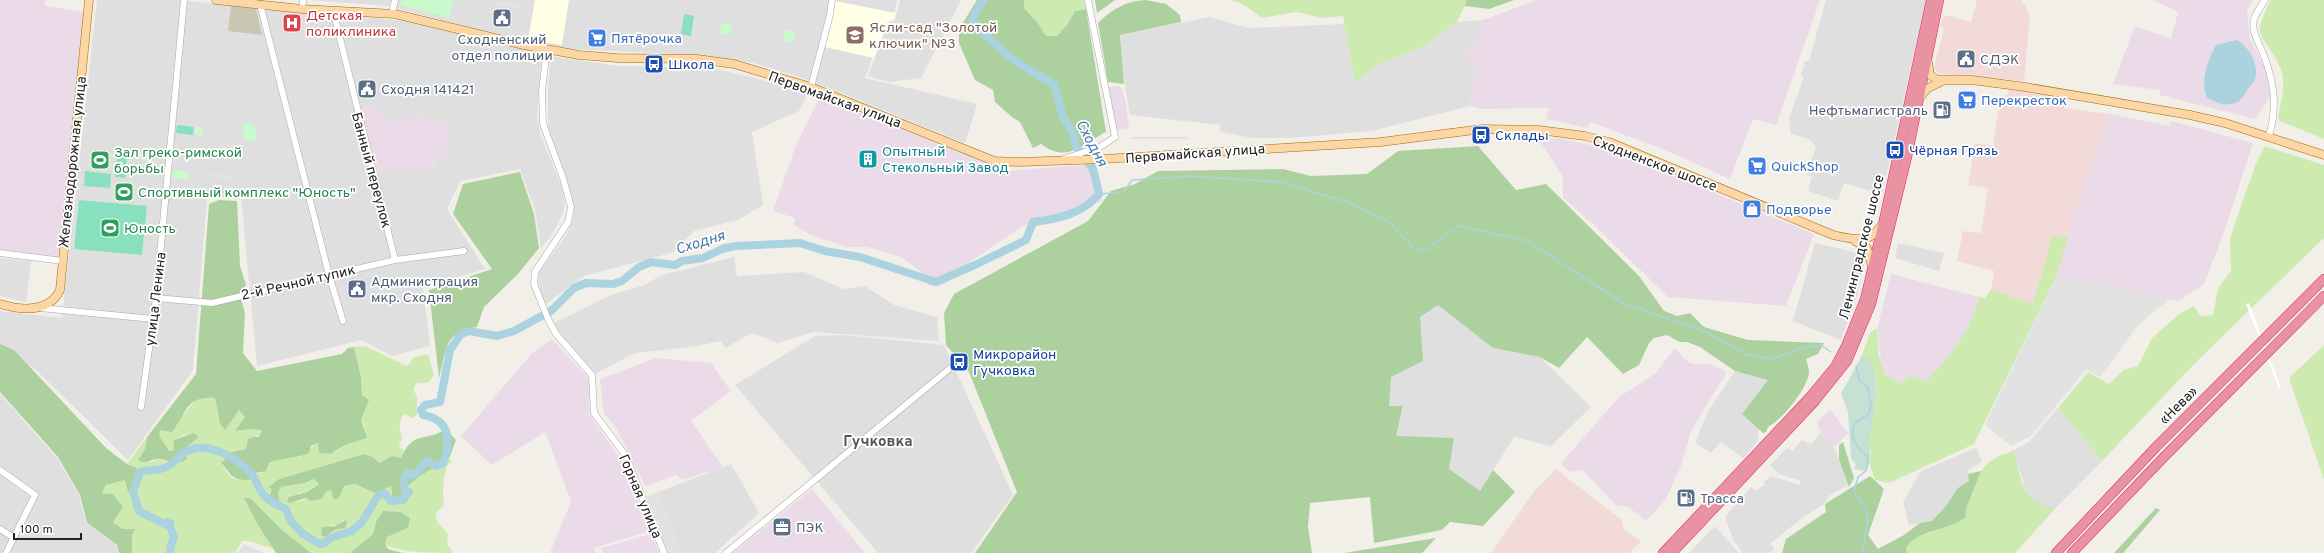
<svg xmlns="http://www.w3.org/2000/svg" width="2324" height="553" font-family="Overpass,sans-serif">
	<rect width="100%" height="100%" fill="#f2efe9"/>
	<!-- residential -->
	<path fill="#e0dfdf" d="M97 0H177L406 21 542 53 537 114 540 133 563 191 565 205 562 215 551 236 541 248 535 210 520 169 460 181 447 209 485 269 423 288 430 346 392 356 361 340 257 366 241 197 207 198 193 370 128 460 32 366 0 360V311L62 318Z
		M309 0H897L893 17 886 20 865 78 977 104 965 143 814 82 754 63 698 55 570 49 480 30 388 6Z
		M900 0H961L921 78 889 82 868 76 888 23 895 20Z
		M1826 0H1926L1882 194 1844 183 1838 201 1808 191 1812 176 1807 174 1816 147 1811 140 1791 134 1789 118 1804 77 1801 75 1805 61H1809Z
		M1209 17 1249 28 1345 24 1355 82 1379 64 1423 47 1457 22 1483 20 1477 45 1466 56 1474 59 1476 70 1470 106 1372 131 1289 138H1253L1220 132 1221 125 1130 115 1123 74 1120 35Z
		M551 56 618 66 709 67 809 91 799 111 752 132 763 205 738 220 694 231 674 252 584 276 546 304 540 294 538 274 567 234 574 216 572 196 548 127V86Z
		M1815 243 1866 255 1858 293 1841 340 1793 321Z
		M1898 243 1944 253 1939 271 1895 258Z
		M734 257 737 276 804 272 844 289 865 286 894 305 937 317 939 341 813 332 778 343 752 333 725 348 721 341 691 347 635 353 595 374 570 348 554 323 611 295 642 286 662 275Z
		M0 258 31 261 26 302 0 296Z
		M1439 305 1493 348 1540 357 1591 407 1551 446 1514 437 1480 491 1396 436 1403 407 1389 406 1390 377 1423 361 1419 317Z
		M843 335 944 345 1013 495 971 553H878L735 385 815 336Z
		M1735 371 1769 380 1742 414 1758 427V441L1743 458 1721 442 1711 453 1695 443 1708 411Z
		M0 394 57 458 79 495 86 523 116 545 118 553H0Z
		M2058 408 2102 461 2055 509 2039 505 2027 495 2014 450 2029 442Z
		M1821 433 1834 447 1848 485 1830 495 1824 504 1802 518 1770 544 1775 549 1769 553H1743L1734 541 1725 517 1751 487 1756 491 1765 484 1763 482 1772 476 1800 485 1801 481 1779 474 1770 465 1787 448 1792 451 1802 440 1811 444Z
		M1976 448 1982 462 1968 470 1969 481 1958 488 1945 507 1932 521 1909 525 1903 502 1921 471Z
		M731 464 759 513 715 553H681L658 492Z
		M1715 526 1739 553H1689Z
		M244 544 264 553H238Z"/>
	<!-- commercial -->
	<path fill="#f2dad9" d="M1977 0H2021L2026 7 2030 18 2024 81 1940 74 1934 68 1944 28 1940 26 1944 15 1971 22Z
		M2009 89 2066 98 2064 108 2110 114 2075 209 2068 237H2052L2033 304 1991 289 1994 271 1957 261 1963 231 1981 233 1988 188 1968 185 1975 143 1993 146 2000 97 2008 94Z
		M1556 469 1622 520 1624 530 1641 541 1629 553H1491L1535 490Z"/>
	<!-- industrial -->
	<path fill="#ebdbe8" d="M0 0H46L45 6 84 12 59 258 0 251Z
		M1537 0H1820L1776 125 1753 119 1730 179 1660 148 1590 122 1588 128 1546 119 1549 108 1483 109 1470 106 1476 70 1474 59 1466 56 1469 43 1477 45 1483 20Z
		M2153 0H2253L2247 10 2250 39 2266 70 2272 94 2255 119 2160 95V90L2113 84 2135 26 2171 39 2178 12Z
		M1120 86 1125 98 1129 128 1116 130 1108 87Z
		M820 97 1007 171 1096 164 1102 186V201L1023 226 964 266 946 283 929 286 919 270 901 257 867 247H847L811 235 794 225 795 218 773 211 796 145Z
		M373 105 387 120 398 118 403 133 400 118 422 115 431 124 448 123 451 157 436 159 437 168 410 171 377 170 361 108Z
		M2110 114 2170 126 2171 121 2253 143 2224 232 2204 284 2178 301 2057 275 2075 210Z
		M1131 137H1187V139H1131Z
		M1538 138 1563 139 1609 149 1814 234 1786 306 1668 297 1591 222 1563 198V177Z
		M1891 274 1979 297 1975 313 1959 344 1926 383 1908 375 1901 384 1885 374 1882 369 1877 330Z
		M552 339 590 380 589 414 625 466 650 531 594 548 596 553H550L571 501 545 432 492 465 461 436 532 353Z
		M1675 348 1684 359 1692 364H1711L1727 372 1691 431 1681 466 1666 499 1646 521 1627 506H1617L1582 470 1570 472 1563 466 1562 462 1619 397 1655 374Z
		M656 358 711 363 731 391 691 421 723 467 682 480 676 475 645 486 615 426 604 414 600 379Z
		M1830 409 1848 433 1834 447 1821 433 1817 422Z
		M812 489 865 553H733Z
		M651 534 659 553H604L601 548Z"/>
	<!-- education -->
	<path fill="#ffffe5" d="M535 0H569L562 45 528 40Z
		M835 1 896 13 894 19 887 22 874 58 825 47Z"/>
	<!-- construction -->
	<path fill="#c7c7b4" d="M231 6 256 9 262 35 228 31Z"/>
	<!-- grass -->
	<path fill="#cdebb0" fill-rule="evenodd" d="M1024 0H1084L1086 9 1075 11 1067 25 1057 36H1046L1038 23 1024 8Z
		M1230 0H1466L1465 6 1457 22 1423 47 1379 64 1355 82 1343 16 1323 18 1296 12 1263 18C1249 10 1247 4 1230 0Z
		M2271 0H2324V139L2280 121 2278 117C2281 101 2287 82 2280 67 2264 32 2249 42 2271 0Z
		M2265 146 2324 165V238L2197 361 2102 461 2058 408 2088 372 2109 384 2124 370 2138 366 2152 338 2179 314 2194 306 2200 316 2213 315 2218 288 2231 271 2230 238 2256 163Z
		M2052 236 2068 237 2057 275 1974 444 1889 483 1875 480 1870 465 1871 451 1869 445C1871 413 1889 381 1862 355L1870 333 1875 329 1877 330 1879 356 1885 374 1901 384 1908 375 1926 382C1951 354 1969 335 1979 297L1985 298 1991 289 2033 304Z
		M2324 345V480L2289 378Z
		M365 346 407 366 414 357 428 354 434 375 428 383H418L414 386V392L417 395V415L413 418 404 414C398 422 399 429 402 437L399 447 404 450 401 458 392 456 379 463 373 457 364 454 279 479 270 487 272 490 274 505H280L278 493 281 487 305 483 314 479 319 483 307 492 298 493 297 502 332 489 333 497 336 499 344 486 355 484 375 493 391 486 403 497V490L420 476 449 459 453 462 448 464C443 476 442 492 444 505L436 513C435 523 442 527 448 534L447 545 451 548 452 553C436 553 395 553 385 544L387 537 408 528 376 522 373 534 350 553H311L282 530 258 525 273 548C262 547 251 539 242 541L235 553H132V536L135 529H123L113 522 122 507 113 494 102 493 106 485 126 480 128 492 133 491 137 468 127 464 147 437 145 449 139 460 152 462 157 459 174 464 181 463 187 454 184 449 199 437 184 435 174 440V451H169L159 435 161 430 177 425C179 417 183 415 188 409 198 396 198 397 215 398L220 424 225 429 239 410 245 417 236 431 251 429 262 432 247 444 246 449 232 452 221 463C224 467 227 473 230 476 240 485 255 473 266 471L269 463 281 458 300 457 318 442 336 452 365 426 361 420 368 400 362 395 361 377 354 347ZM344 520 342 529 335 530 329 536 330 525H337Z
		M2014 450C2023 483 2019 499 2055 509L2015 553H1907L1906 548C1918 529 1948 531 1965 518 1967 503 1976 473 1988 463 1994 457 2006 454 2014 450Z"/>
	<!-- forest -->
	<path fill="#add19e" d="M977 0H1024V8L1038 23 1046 36H1057L1067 25 1075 11 1086 9 1106 132C1082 144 1068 164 1041 144L1033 148 1020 122 1012 117 995 102 993 90 975 80 959 43V29Z
		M1095 0H1115L1097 13Z
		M1146 0 1166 4 1180 15 1181 22 1120 35 1124 84 1108 82 1098 23C1112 9 1126 1 1146 0Z
		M1466 0H1514L1489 9 1465 6Z
		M1478 146 1516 190 1546 184 1639 276 1664 311 1677 316 1690 313 1704 327 1748 340 1824 343 1818 354 1806 359C1807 363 1809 367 1809 372 1808 388 1782 420 1768 427L1766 432 1763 433 1742 414 1768 380 1735 371 1700 347 1687 342H1680L1667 335 1654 338 1649 343 1639 365 1623 374 1587 337 1559 368 1540 357 1493 348 1438 305 1420 317 1423 361 1391 377 1389 406H1403L1396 436 1454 438 1449 469 1480 491 1493 470 1515 492 1483 526 1450 522 1442 530 1374 543 1370 497 1310 503 1308 527 1312 553H975L1017 492 969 372 946 345 944 313 954 294 1088 221 1111 191 1135 184 1158 171 1283 169 1311 176 1367 174 1398 151Z
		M520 172 534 214 539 248 518 274 484 307 477 327C443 332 447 350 439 378L429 290 492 269 453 214 463 184Z
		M219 200 237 201 240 266 246 285 240 296 245 313 243 353 257 371 342 354 348 348 354 347 361 377 362 395 369 400 361 420 367 438 345 445 330 454 319 453 318 443 311 446 309 453C296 459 282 457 269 463L266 471 256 473 249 480C230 480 232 474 221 463L232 452 246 449 248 439 253 437H258L262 431 251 429 235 431 245 417 239 410 225 430 220 424 215 398C185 396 187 413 172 432L161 430 159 435 169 451H173L174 440 194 433 199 437 184 449 187 459C172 469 169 458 157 459 149 460 146 465 138 460L145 449 147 437 196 374 209 204Z
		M0 344 14 350 106 448 127 464 137 468 138 478 133 491 128 492 125 480 106 485 102 493 113 494 123 507 113 522 123 529H135L132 536V553H119L117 545 87 523 80 495 58 457 0 392Z
		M446 429 456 440 449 459 420 476 403 490V497L393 499 391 486 375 493 355 484 344 486 340 496 336 500 333 498 331 490 326 492 321 499 311 501 306 498 289 503 287 501 289 497 307 492 319 484 314 479 305 483 281 487 278 493 280 505H274L270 495 272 490 269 487 279 479 364 454 373 457 379 463 392 456 401 458C414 429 425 443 446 429Z
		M1843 442 1854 478 1849 487 1839 460V445Z
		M1981 471 1967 506 1965 518C1948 531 1918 529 1906 548L1907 553H1782L1786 539 1826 512 1825 504 1870 476 1884 489 1868 535 1878 549 1904 535 1920 523 1932 521 1945 507 1958 488 1969 481 1968 474Z
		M244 498H250L282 530 311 553H276L258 525Z
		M2156 508 2160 510 2123 553H2114Z
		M383 511 400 512 410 518 408 528 387 537 385 544 388 549 403 553H350L373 534 376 522Z
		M346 520 347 524 345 528 335 530 325 537 321 535 322 527 335 526Z
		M1436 538 1422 553H1344Z"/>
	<!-- wetland -->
	<path fill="#c6e0d4" d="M1862 355 1869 358C1883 392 1874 404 1870 439 1868 451 1874 459 1866 471L1854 469 1856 464 1851 459 1848 412 1841 394Z"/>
	<!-- park -->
	<path fill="#c8facc" d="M401 0H462L453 1 449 18 400 5Z
		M720 29a6 6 0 1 1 12 0a6 6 0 1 1-12 0Z
		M783 36a6 6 0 1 1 12 0a6 6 0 1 1-12 0Z
		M246 123H252L255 126 257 141 244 140 243 125Z
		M194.5 131a4.5 4.5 0 1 1 9 0a4.5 4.5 0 1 1-9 0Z
		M172 170 189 172 188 180 172 178Z"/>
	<!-- pitch -->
	<path fill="#88e0be" d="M684 14 694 16 691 36 681 34Z
		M177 125 194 127 193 135 176 133Z
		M117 155 127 156 125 178 115 177Z
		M85 171 111 174 110 188 84 186Z
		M79 200 147 206 142 255 74 249Z"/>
	<!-- parking -->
	<path fill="#e2e2e2" d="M480 0 526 5 525 9 480 2Z
		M207 173 234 175V180L206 177Z
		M2057 275 2170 299 2139 324 2100 377 2086 370 2031 436 2011 446 1985 425Z
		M658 492 681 553H667L646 497Z"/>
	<!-- water -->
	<path fill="#aad3df" d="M2237 40C2249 47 2261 66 2254 81 2253 84 2249 87 2247 91 2242 98 2240 103 2231 104 2222 106 2214 101 2207 98 2200 80 2207 62 2216 45Z
		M167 518 175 521 172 527 176 538 173 539 170 531 162 525V520Z"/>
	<!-- pier -->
	<path fill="#fff" d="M2249 303 2281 388 2279 389 2246 304Z"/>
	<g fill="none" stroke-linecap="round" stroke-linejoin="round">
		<!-- stream -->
		<path stroke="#aad3df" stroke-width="1.5" d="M1099 194 1124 192 1132 180 1192 176 1281 182 1344 201 1387 220 1415 250 1427 249 1459 226 1528 241 1623 303 1706 332 1747 355 1773 359 1802 348 1821 345 1831 352
			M1856 366 1859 380 1868 387 1871 406 1868 415C1843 425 1852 443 1868 458L1866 471 1858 477 1854 492C1877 520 1864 522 1863 553"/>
		<!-- river -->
		<path stroke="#aad3df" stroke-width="8" d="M170 553 171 545 174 537 170 527 139 511 133 492 140 472C149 468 157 472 167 467 175 464 178 456 185 452 206 440 236 457 251 473 256 479 258 488 263 494 269 502 278 505 286 509L290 520 303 534 320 544 325 543 330 538 352 531 362 522 378 496 384 493 391 501 403 500 409 492 404 488V481L407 473 414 475 427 461 436 466 443 463C451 441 451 420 423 415L421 410 425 405 440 402 450 350 461 334 469 331 497 336 514 331 551 311 574 288 586 283 613 284 622 281 639 267 651 262 675 265 682 261 703 258 722 249 735 246 800 243 825 251 860 257 936 282 977 264 1026 240 1033 222C1057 219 1083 214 1099 194L1093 169 1076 146 1074 135 1063 117 1054 84C1018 65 998 50 972 20L983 0"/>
		<defs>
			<path id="minor" d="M2265 0C2261 6 2256 13 2254 19 2251 31 2258 41 2262 51 2274 80 2278 106 2269 136
				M260 4 329 275 343 321
				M302 9 303 0
				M333 10 395 260
				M392 13 395 0
				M547 49 542 91 543 124 563 178 571 207 568 222 535 272 534 284 548 319 556 334 592 375 594 413 626 456 664 553
				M811 87 830 15 832 0
				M1063 159 1100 147 1115 137 1088 0
				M0 253 63 261
				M156 298 212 303 395 260 464 251
				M40 308 153 319
				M141 407 156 298 184 0
				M0 470 35 495 6 553
				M0 529 14 538
				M726 553 954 365"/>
			<path id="major" d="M216 0 302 9 395 14 524 45 579 55 617 58 697 59 734 64 811 87 994 161 1020 162 1104 159 1381 142 1482 129 1539 130 1585 136 1609 142 1833 235C1851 239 1870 245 1881 226
				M1928 62 1930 75 1938 80H1972L2025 87 2190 115 2225 123 2324 155
				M1921 96 1928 88 1943 81
				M1855 241 1867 248 1872 266
				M0 304C21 310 49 313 60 290L89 0"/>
			<path id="highway" d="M1663 553 1810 397 1835 367 1846 346 1865 299 1884 220 1931 0
				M1672 553 1815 401 1847 361 1871 304 1907 157 1939 0
				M2056 553 2156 447 2324 279
				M2072 553 2163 458 2324 296"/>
		</defs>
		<!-- minor casing -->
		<use href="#minor" stroke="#a9a9a9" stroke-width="7"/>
		<!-- major casing -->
		<use href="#major" stroke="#a06b00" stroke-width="9"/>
		<!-- highway casing -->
		<use href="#highway" stroke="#dc2a67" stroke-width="10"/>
		<!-- minor -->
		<use href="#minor" stroke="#fff" stroke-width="6"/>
		<!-- major -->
		<use href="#major" stroke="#fcd6a4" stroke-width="8"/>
		<!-- highway -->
		<use href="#highway" stroke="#e892a2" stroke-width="9"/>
	</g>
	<!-- icons -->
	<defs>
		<symbol id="civic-square" viewBox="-11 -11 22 22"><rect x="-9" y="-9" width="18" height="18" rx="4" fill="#5c6f8a" stroke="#fff"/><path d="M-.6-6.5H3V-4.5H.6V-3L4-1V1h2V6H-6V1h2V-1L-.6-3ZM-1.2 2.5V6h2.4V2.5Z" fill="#fff"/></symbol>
		<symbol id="hospital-square" viewBox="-11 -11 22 22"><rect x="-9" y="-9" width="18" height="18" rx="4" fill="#e0444e" stroke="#fff"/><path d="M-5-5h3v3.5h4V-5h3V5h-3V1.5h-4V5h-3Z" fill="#fff"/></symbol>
		<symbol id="school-square" viewBox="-11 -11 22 22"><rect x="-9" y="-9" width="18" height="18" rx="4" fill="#8d6e63" stroke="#fff"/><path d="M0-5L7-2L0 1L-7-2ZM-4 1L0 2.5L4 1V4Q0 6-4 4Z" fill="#fff"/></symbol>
		<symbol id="supermarket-square" viewBox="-11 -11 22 22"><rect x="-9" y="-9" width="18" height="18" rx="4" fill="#3f7fe0" stroke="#fff"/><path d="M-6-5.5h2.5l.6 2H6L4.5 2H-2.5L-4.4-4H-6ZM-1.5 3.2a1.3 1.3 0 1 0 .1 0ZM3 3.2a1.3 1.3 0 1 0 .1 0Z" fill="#fff"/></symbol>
		<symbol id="bus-square" viewBox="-11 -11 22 22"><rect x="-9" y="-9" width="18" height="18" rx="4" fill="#1a4fb4" stroke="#fff"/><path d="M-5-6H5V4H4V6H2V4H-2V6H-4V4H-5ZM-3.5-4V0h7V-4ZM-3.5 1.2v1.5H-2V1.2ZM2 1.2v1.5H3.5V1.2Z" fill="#fff"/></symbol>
		<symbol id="fuel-square" viewBox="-11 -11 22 22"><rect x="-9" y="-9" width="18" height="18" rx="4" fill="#5c6f8a" stroke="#fff"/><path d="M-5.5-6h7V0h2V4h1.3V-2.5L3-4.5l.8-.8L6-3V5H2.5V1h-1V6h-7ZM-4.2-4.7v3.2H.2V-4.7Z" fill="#fff"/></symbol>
		<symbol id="building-square" viewBox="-11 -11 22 22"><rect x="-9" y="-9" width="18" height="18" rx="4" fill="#0f9aa8" stroke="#fff"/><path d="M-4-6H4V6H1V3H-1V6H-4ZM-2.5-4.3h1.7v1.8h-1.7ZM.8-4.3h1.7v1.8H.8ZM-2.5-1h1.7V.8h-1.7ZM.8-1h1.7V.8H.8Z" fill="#fff"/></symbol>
		<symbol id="stadium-square" viewBox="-11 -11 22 22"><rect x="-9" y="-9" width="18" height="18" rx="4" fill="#2e9e5b" stroke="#fff"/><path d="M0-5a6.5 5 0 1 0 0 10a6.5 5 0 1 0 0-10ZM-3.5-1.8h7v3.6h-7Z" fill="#fff"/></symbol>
		<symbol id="shop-square" viewBox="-11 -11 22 22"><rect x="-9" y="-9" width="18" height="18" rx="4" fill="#3f7fe0" stroke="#fff"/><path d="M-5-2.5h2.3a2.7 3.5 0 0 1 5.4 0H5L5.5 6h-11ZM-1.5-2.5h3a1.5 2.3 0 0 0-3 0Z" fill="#fff"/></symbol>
		<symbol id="office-square" viewBox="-11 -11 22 22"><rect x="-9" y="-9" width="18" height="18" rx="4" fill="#5c6f8a" stroke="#fff"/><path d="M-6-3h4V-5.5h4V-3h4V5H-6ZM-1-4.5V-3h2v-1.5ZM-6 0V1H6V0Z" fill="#fff"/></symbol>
	</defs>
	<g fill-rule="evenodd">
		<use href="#civic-square" x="491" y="7" width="22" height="22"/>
		<use href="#hospital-square" x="281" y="12" width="22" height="22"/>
		<use href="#school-square" x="844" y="24" width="22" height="22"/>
		<use href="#supermarket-square" x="586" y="27" width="22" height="22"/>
		<use href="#civic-square" x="1955" y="48" width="22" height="22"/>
		<use href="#bus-square" x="643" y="53" width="22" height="22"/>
		<use href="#civic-square" x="356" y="78" width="22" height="22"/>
		<use href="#supermarket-square" x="1956" y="89" width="22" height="22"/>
		<use href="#fuel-square" x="1931" y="99" width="22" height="22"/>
		<use href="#bus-square" x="1470" y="124" width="22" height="22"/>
		<use href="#bus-square" x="1884" y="139" width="22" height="22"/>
		<use href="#building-square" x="857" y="148" width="22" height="22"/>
		<use href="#stadium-square" x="89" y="149" width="22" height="22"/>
		<use href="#supermarket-square" x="1746" y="155" width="22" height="22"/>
		<use href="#stadium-square" x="113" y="181" width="22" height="22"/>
		<use href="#shop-square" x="1741" y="198" width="22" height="22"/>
		<use href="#stadium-square" x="99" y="217" width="22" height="22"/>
		<use href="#civic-square" x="346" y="278" width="22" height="22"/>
		<use href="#bus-square" x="948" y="351" width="22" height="22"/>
		<use href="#fuel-square" x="1675" y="487" width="22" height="22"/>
		<use href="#office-square" x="771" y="516" width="22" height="22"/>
	</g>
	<g text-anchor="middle" stroke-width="3.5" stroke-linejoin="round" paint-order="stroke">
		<!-- health labels -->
		<g font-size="14" fill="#be3a42" stroke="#fff" text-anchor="start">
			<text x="306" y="20">Детская<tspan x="306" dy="16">поликлиника</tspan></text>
		</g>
		<!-- education labels -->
		<g font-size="14" fill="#785e54" stroke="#fff" text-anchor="start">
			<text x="869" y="32">Ясли-сад "Золотой<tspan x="869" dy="16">ключик" №3</tspan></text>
		</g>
		<!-- shop labels -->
		<g font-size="14" fill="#366cbe" stroke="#fff" text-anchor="start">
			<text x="611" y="43">Пятёрочка</text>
			<text x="1981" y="105">Перекресток</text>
			<text x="1771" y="171">QuickShop</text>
			<text x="1766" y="214">Подворье</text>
		</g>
		<!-- service labels -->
		<g font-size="14" fill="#4e5e75" stroke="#fff" text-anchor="start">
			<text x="502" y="44" text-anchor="middle">Сходненский<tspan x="502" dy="16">отдел полиции</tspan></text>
			<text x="1980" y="64">СДЭК</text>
			<text x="381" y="94">Сходня 141421</text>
			<text x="1928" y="115" text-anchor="end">Нефтьмагистраль</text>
			<text x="371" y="286">Администрация<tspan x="371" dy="16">мкр. Сходня</tspan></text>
			<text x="1700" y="503">Трасса</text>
			<text x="796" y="532">ПЭК</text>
		</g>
		<!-- transit labels -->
		<g font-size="14" fill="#164399" stroke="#fff" text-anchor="start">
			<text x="668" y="69">Школа</text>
			<text x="1495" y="140">Склады</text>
			<text x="1909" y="155">Чёрная Грязь</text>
			<text x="973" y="359">Микрорайон<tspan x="973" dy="16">Гучковка</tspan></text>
		</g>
		<!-- street labels -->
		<g font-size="14" fill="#222" stroke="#fff">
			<text transform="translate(835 99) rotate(20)" y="5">Первомайская улица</text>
			<text transform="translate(1195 153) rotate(-4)" y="5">Первомайская улица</text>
			<text transform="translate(72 162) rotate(-84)" y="5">Железнодорожная улица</text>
			<text transform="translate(1655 163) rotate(21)" y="5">Сходненское шоссе</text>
			<text transform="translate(372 170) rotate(75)" y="5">Банный переулок</text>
			<text transform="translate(1861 247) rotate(-76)" y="5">Ленинградское шоссе</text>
			<text transform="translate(298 282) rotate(-13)" y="5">2-й Речной тупик</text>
			<text transform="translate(155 299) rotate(-83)" y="5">улица Ленина</text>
			<text transform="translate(2178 405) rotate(-45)" y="5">«Нева»</text>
			<text transform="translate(641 496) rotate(67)" y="5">Горная улица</text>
		</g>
		<!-- culture labels -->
		<g font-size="14" fill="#0d838f" stroke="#fff" text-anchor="start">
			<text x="882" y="156">Опытный<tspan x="882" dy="16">Стекольный Завод</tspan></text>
		</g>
		<!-- leisure labels -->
		<g font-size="14" fill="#27864d" stroke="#fff" text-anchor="start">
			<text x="114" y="157">Зал греко-римской<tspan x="114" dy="16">борьбы</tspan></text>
			<text x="138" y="197">Спортивный комплекс "Юность"</text>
			<text x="124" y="233">Юность</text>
		</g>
		<!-- water labels -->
		<g font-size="15" font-style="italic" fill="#4a7aab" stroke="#fff">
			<text transform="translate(1092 143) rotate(62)" y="5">Сходня</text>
			<text transform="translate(700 242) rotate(-17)" y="5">Сходня</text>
		</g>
		<!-- neighbourhood labels -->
		<g font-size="15" font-weight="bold" fill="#555" stroke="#fff">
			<text x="878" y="446">Гучковка</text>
		</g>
	</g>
	<!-- scale -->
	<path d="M14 533v6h67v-6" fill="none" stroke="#222222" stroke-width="2"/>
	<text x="20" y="533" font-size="12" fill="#222222" stroke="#ffffff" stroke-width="3" paint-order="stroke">100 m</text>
</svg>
